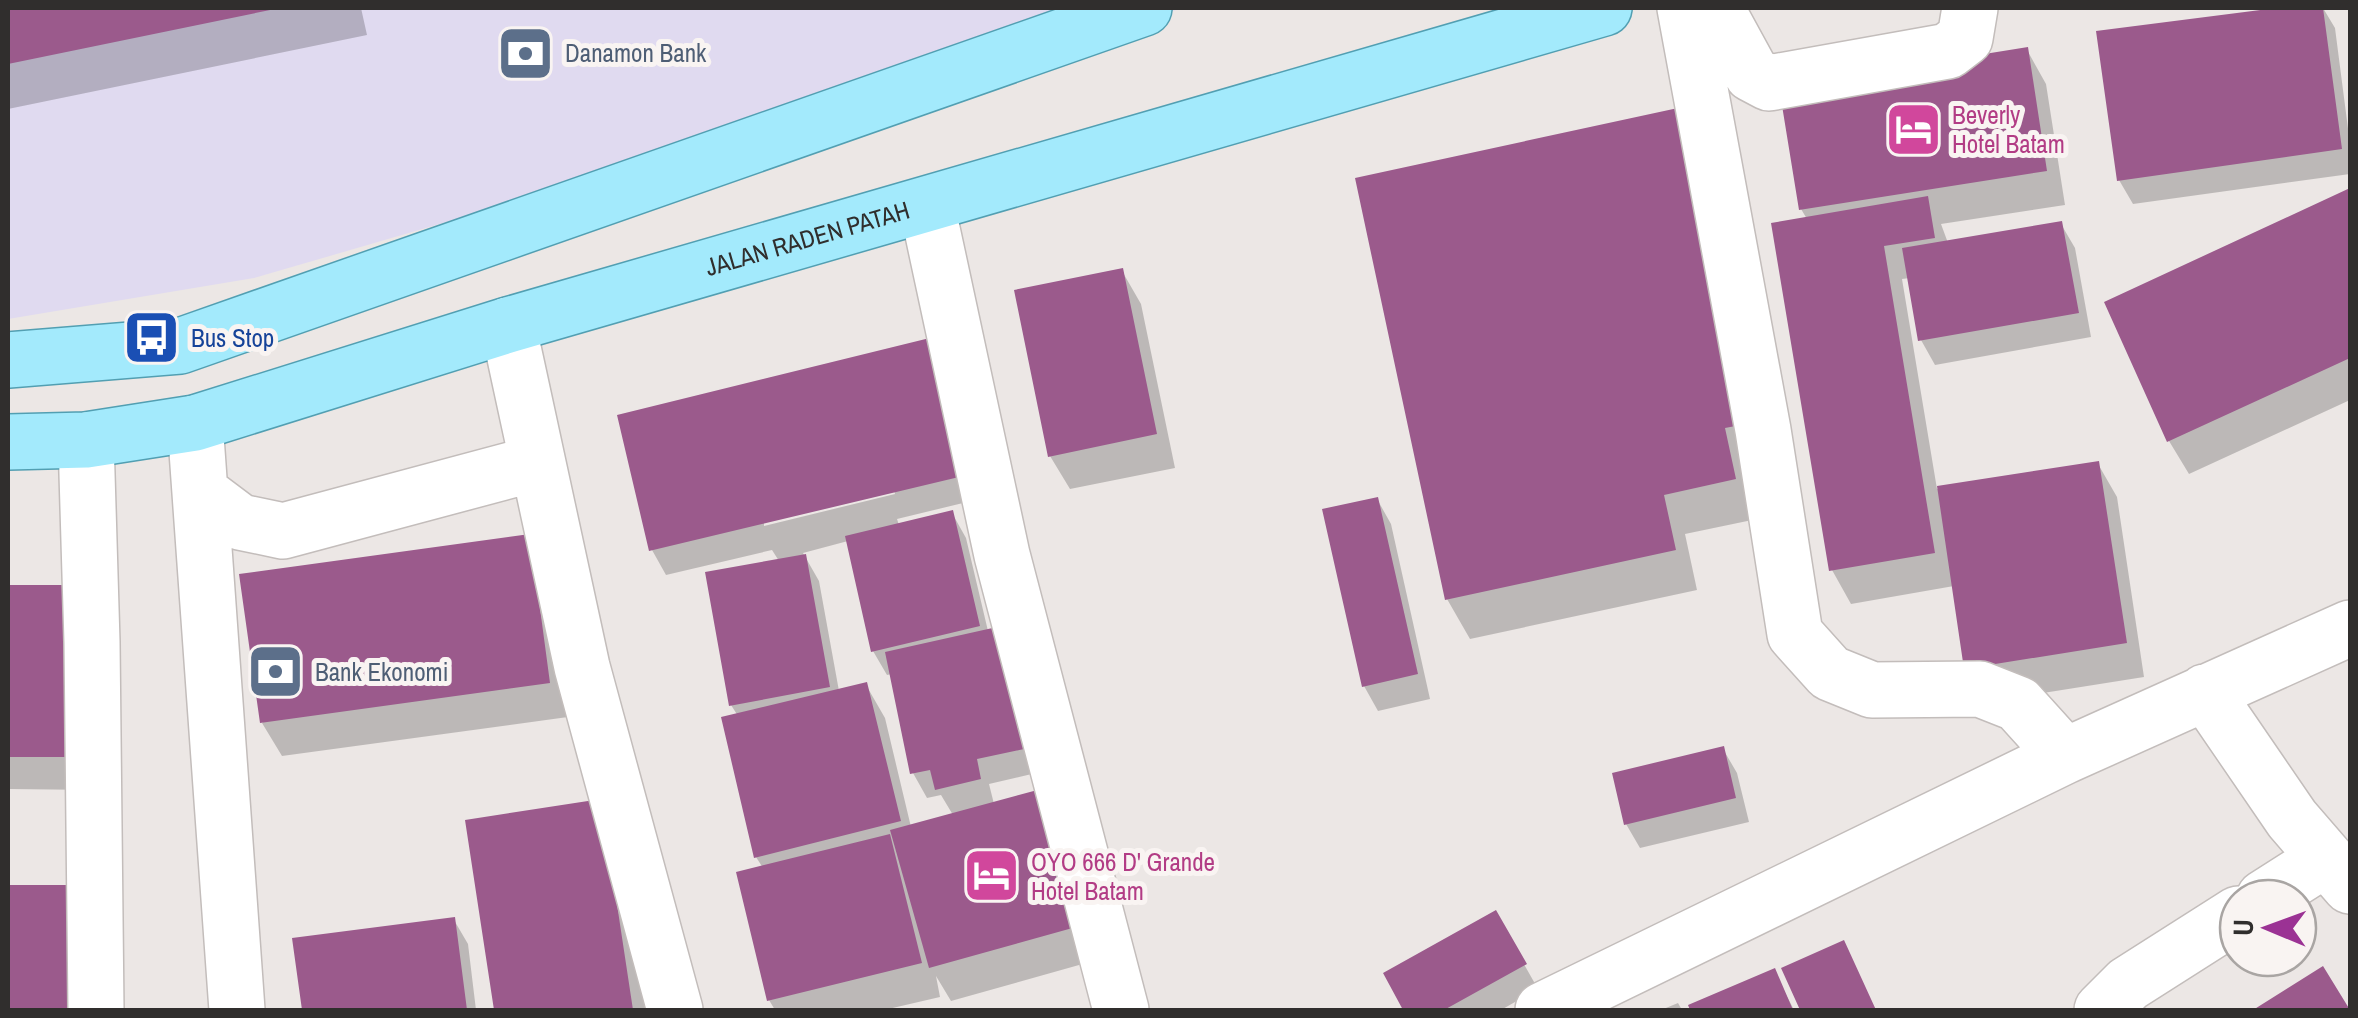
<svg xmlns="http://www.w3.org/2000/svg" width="2358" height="1018" font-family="'Archivo Narrow',sans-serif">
	<rect width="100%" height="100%" fill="#ece7e5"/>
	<!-- industrial -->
	<path fill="#e0daf0" d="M8 8H1183L254 278 8 319Z"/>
	<!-- shadow -->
	<path fill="#0003" fill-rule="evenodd" d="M8 8H361L367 35 8 109Z
		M2293 8H2323L2335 28 2350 144V174L2133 204 2119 180 2099 34Z
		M2027 50 2046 84 2065 205 1941 224 1948 243 2061 224 2075 248 2091 337 1935 365 1921 340 1910 278 1902 279 1937 489 2098 464 2117 497 2144 677 1986 702 1954 586 1851 604 1832 570 1807 219 1801 209Z
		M1677 110 1757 519 1685 534 1697 590 1470 639 1447 599Z
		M2350 191V400L2189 474 2169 441 2107 303Z
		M1122 271 1141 304 1175 468 1070 489 1050 456Z
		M945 337 992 496 897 519 899 525 952 513 966 538 988 631 1036 773 989 784 994 804 1111 956 951 1001 936 976 940 997 884 1010H775L769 1000 763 868 756 857 738 716 731 705 779 561 772 550 666 575 652 550ZM894 490 895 494 764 526V521ZM848 541 873 651 887 675 892 674 913 773 927 798 941 795 953 815 911 827 885 718 866 685 839 691 819 581 803 553Z
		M1377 499 1391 524 1430 699 1378 711 1364 686Z
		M529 537 568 717 282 756 262 723Z
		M8 587H78L96 790 8 789Z
		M1723 749 1737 773 1749 822 1640 848 1626 824Z
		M600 802 649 1010H496L468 822Z
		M8 887 83 888 101 1010H8Z
		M1495 913 1538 989 1501 1010H1406L1386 974Z
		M454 920 468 944 476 1010H304L295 940Z
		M1774 971 1794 1010H1693L1691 1006Z
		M1678 1003 1682 1010H1661Z"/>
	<!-- building -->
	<path fill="#9b5a8c" d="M8 8H275V9L8 64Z
		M2276 8H2323L2342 149 2117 181 2096 31Z
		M2028 47 2047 171 1799 210 1779 87Z
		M1678 108 1746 424 1725 428 1736 479 1664 495 1676 550 1445 600 1355 178Z
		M2350 188V358L2167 442 2104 302Z
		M1928 196 1935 238 1884 246 1935 553 1829 571 1771 223Z
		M2062 221 2079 313 1918 341 1902 248Z
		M1123 268 1157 434 1048 457 1014 290Z
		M946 334 980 472 649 551 617 415Z
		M2099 461 2127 643 1964 669 1937 486Z
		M1378 497 1418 674 1362 687 1322 509Z
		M953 510 980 626 871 652 845 536Z
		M530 534 550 683 260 723 239 574Z
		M806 554 830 687 729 706 705 572Z
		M8 585H79L78 757H8Z
		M997 627 1024 749 977 759 981 779 935 790 930 770 910 774 885 652Z
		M867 682 901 821 754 858 721 717Z
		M1724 746 1736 798 1624 825 1612 773Z
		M1056 785 1094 922 929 968 890 830Z
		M601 799 633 1010H494L465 820Z
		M890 834 922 963 767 1001 736 872Z
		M8 885H84L83 1010H8Z
		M1496 910 1527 964 1444 1010H1403L1383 973Z
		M455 917 467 1010H302L292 938Z
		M1844 940 1876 1010H1800L1781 968Z
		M2323 966 2350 1010H2253Z
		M1775 968 1793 1010H1690L1688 1005Z"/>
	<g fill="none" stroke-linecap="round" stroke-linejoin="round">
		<defs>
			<path id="minor" d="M1685 8 1763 430 1795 634 1830 673 1872 690 1980 689 2018 704 2065 756
				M1716 8 1752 74 1769 83 1948 51 1965 38 1970 8
				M927 206 1002 555 1121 1010
				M508 325 582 667 675 1010
				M195 423 237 1010
				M86 440 92 642 96 1010
				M200 492 240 522 283 531 537 463
				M2205 692 2292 819 2350 886
				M2264 898 2325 859
				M1543 1010 2065 756 2350 628
				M2102 1010 2128 984 2238 914"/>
			<g id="major">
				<path d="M8 360 180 346 1144 8"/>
				<path id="s1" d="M8 442 86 440 195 423 508 325 1604 8"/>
			</g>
		</defs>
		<!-- minor casing -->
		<use href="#minor" stroke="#c3bdbb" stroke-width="58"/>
		<!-- major casing -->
		<use href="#major" stroke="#529fb2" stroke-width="58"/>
		<!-- minor -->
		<use href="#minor" stroke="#fff" stroke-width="55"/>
		<!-- major -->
		<use href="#major" stroke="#a3eafc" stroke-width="55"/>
	</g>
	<!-- icons -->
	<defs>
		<symbol id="bank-square" viewBox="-11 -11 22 22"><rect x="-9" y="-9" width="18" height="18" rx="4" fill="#5c6f8a" stroke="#f9f4f2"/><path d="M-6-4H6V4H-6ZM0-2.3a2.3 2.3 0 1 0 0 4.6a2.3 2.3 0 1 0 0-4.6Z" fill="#fff"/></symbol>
		<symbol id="hotel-square" viewBox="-11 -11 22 22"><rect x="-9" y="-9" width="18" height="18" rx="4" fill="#d1479c" stroke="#f9f4f2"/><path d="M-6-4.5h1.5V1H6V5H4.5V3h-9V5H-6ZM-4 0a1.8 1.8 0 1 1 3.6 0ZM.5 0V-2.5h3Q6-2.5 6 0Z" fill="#fff"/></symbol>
		<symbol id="bus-square" viewBox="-11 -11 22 22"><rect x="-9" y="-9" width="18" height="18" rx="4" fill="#1a4fb4" stroke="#f9f4f2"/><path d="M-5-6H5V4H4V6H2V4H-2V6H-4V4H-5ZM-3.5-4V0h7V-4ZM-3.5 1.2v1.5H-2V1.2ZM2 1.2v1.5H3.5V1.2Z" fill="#fff"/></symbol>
	</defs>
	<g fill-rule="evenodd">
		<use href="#bank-square" x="494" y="22" width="63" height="63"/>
		<use href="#hotel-square" x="1882" y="98" width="63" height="63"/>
		<use href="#bus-square" x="120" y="306" width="63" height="63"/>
		<use href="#bank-square" x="244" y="640" width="63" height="63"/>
		<use href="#hotel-square" x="960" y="844" width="63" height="63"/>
	</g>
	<g text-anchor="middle" stroke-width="10" stroke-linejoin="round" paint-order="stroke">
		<!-- service labels -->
		<g font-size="25" fill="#4e5e75" stroke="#f9f4f2" text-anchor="start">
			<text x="565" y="62">Danamon Bank</text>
			<text x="315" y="681">Bank Ekonomi</text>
		</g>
		<!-- hotel labels -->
		<g font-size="25" fill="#b23c85" stroke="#f9f4f2" text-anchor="start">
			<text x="1952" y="124">Beverly<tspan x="1952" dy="29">Hotel Batam</tspan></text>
			<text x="1031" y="871">OYO 666 D' Grande<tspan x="1031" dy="29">Hotel Batam</tspan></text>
		</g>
		<!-- street labels -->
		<g font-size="25" fill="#302e2d" stroke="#f9f4f2">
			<text dy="9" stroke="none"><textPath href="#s1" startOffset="828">JALAN RADEN PATAH</textPath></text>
		</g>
		<!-- transit labels -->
		<g font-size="25" fill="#164399" stroke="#f9f4f2" text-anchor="start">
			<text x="191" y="347">Bus Stop</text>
		</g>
	</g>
	<!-- border -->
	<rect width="2358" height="1018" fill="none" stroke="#302e2d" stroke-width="20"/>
	<!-- north arrow -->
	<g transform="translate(2268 928) rotate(271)"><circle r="48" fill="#f9f4f2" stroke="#a9a5a3" stroke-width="2.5"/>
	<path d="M0-8L18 38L0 25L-18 38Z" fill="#9b3294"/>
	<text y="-15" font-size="28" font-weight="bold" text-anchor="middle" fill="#302e2d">U</text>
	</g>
</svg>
